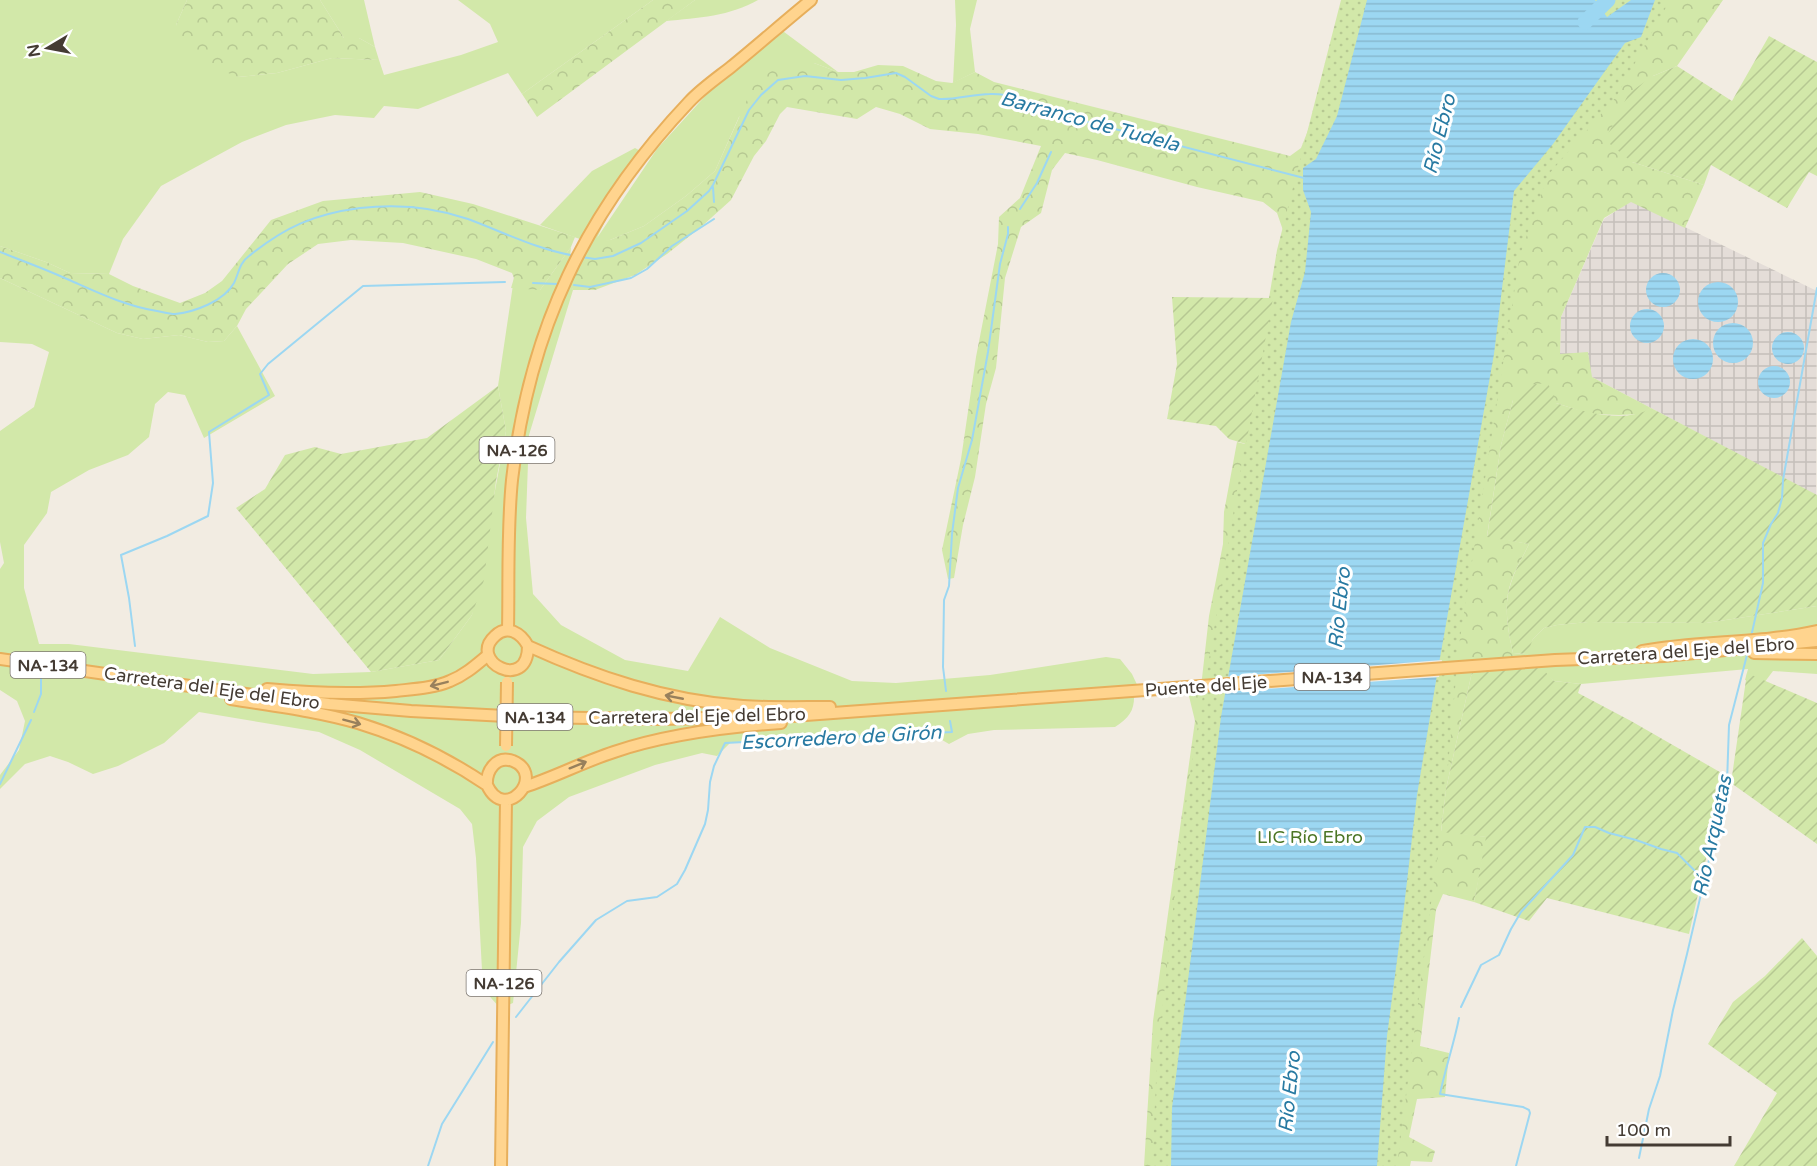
<svg xmlns="http://www.w3.org/2000/svg" width="1817" height="1166" font-family="'Varela Round',sans-serif">
	<defs>
		<pattern id="industrial-grid" width="8" height="8" patternUnits="userSpaceOnUse" patternTransform="scale(1.5)"><rect width="8" height="8" fill="#e4ddd8"/><path d="M0 4h8M4 0v8" fill="none" stroke="#c5bfba"/></pattern>
		<pattern id="forest-crowns" width="20" height="18" patternUnits="userSpaceOnUse" patternTransform="scale(1.5)"><rect width="20" height="18" fill="#d2e8a9"/><path d="M2 6a3 3 0 1 1 6 0M12 15a3 3 0 1 1 6 0" fill="none" stroke="#b6c892"/></pattern>
		<pattern id="park-dots" width="8" height="8" patternUnits="userSpaceOnUse" patternTransform="scale(1.5)"><rect width="8" height="8" fill="#d2e8a9"/><path d="M2 2h.1M6 6h.1" fill="none" stroke="#b6c892" stroke-width="1.8" stroke-linecap="round"/></pattern>
		<pattern id="garden-furrows" width="10" height="10" patternUnits="userSpaceOnUse" patternTransform="scale(1.5)"><rect width="10" height="10" fill="#d2e8a9"/><path d="M-1 1l2-2M0 10L10 0M9 11l2-2" fill="none" stroke="#b6c892"/></pattern>
		<pattern id="water-rules" width="6" height="5" patternUnits="userSpaceOnUse" patternTransform="scale(1.5)"><rect width="6" height="5" fill="#9cd7f2"/><path d="M0 2.5h6" fill="none" stroke="#88b9d0"/></pattern>
	</defs>
	<rect width="100%" height="100%" fill="#f2ece2"/>
	<!-- industrial -->
	<path fill="url(#industrial-grid)" d="M1631 201 1817 291 1816 495 1592 377 1560 354 1561 317 1604 219Z"/>
	<!-- grass -->
	<path fill="#d2e8a9" d="M0 0H187L176 25 238 77 277 73 332 58 379 60 384 75 461 55 498 42 490 24 458 0H653L522 94 508 73 418 109 384 106 374 118 335 115 286 125 242 142 161 186 123 239 109 274 70 273 46 262 0 246Z
		M320 0H364L375 47 359 38H344Z
		M695 0H758C731 16 697 18 666 21Z
		M955 0H977L970 29 975 72 953 83 956 25Z
		M776 26 838 72 814 63 739 117 715 171 686 196 644 226 610 240 594 244 540 225 592 171 635 148 648 155 613 204 597 238 657 149 738 60Z
		M571 247 568 278 570 279 573 290 529 435 526 518 533 594 561 625 625 660 688 671 720 617 770 648 852 681 896 683 990 675 1106 657 1120 659 1132 674 1141 693 1134 692C1135 710 1130 717 1115 727L994 730 968 734 949 744 937 737H915L730 743 717 756 702 753 655 765 569 797 537 821 523 847 521 923 513 1003 500 1008 483 989 476 858 472 824 460 809 360 750 319 732 199 712 164 743 118 766 93 774 68 762 50 756 25 764 0 789V775L19 750 25 721 17 701 0 690V569L4 563 0 542V431L34 407 49 352 32 344 0 342V278L117 333 143 339 179 335 208 342 224 341 237 326 275 396 204 438 185 395 168 392 155 404 149 437 128 455 89 470 51 492 47 513 24 545V588L39 644H69L313 674 371 672 439 660 472 615 506 431 498 386 514 278 540 290Z
		M1817 606V674L1773 671 1764 683 1745 680 1748 669 1581 684 1554 681 1524 656 1533 639 1544 628 1557 625 1588 622 1706 623Z"/>
	<!-- forest -->
	<path fill="url(#forest-crowns)" d="M187 0H320L344 38H359L375 47 379 60 332 58 277 73 238 77 184 55 176 25Z
		M653 0H695L537 117 522 94Z
		M1655 0H1723L1677 66 1653 76 1632 162 1704 185 1685 228 1631 202 1604 218 1561 317 1560 354 1588 352 1592 377 1651 408 1643 414 1619 415 1590 414 1556 403 1513 400 1501 445 1487 536 1529 544C1523 557 1515 569 1511 582 1503 604 1508 631 1513 653L1527 654 1537 667 1472 672 1446 789 1441 831 1487 837 1474 902 1443 894 1436 910 1420 1046 1449 1053 1445 1097 1417 1099 1409 1137 1435 1151 1432 1162 1411 1161 1410 1166H1377L1514 191Z
		M814 63 838 72H854L878 65 903 66 936 81 952 83 975 72 994 82 1290 156 1301 148 1320 100 1171 1166H1144L1153 1021 1195 721 1188 692 1201 687 1209 616 1223 544 1224 512 1237 442 1245 444 1285 236 1277 213 1263 202 1197 187 1097 160 1065 153 1052 170 1041 213 1021 227 1005 278 996 368 986 404 975 477 963 525 954 578 948 579 942 550 961 459 976 357 998 244 999 217 1020 198 1041 146 978 134 930 129 900 114 876 107 857 119 787 107 780 114 766 141 754 156 731 200 701 227 667 254 635 275 595 290H573L568 279 584 241 610 240 644 226 686 196 715 171 755 82 782 64Z
		M420 192 473 204 575 237 571 247 540 290 511 288 514 278 512 273 476 259 403 243 351 240 318 244 288 264 246 309 237 326 224 341 208 342 179 335 143 339 117 333 0 278V246L46 262 70 273 109 274 133 286 180 303 205 293 222 281 271 220 323 201Z"/>
	<!-- park -->
	<path fill="url(#park-dots)" d="M1341 0H1670L1616 97 1548 175 1520 255 1459 645 1446 788 1397 1166H1152L1157 1060 1183 816 1277 250Z"/>
	<!-- garden -->
	<path fill="url(#garden-furrows)" d="M1769 36 1817 62V176L1809 172 1787 208 1711 165 1704 185 1632 162 1605 140 1629 93 1653 76 1677 66 1732 101Z
		M1172 297 1273 298 1246 444 1229 439 1216 426 1167 419 1177 364Z
		M1548 383 1556 403C1583 412 1625 424 1651 408L1817 495V606L1706 623 1588 622 1557 625 1544 628 1533 639 1527 654 1513 653C1508 631 1503 604 1511 583 1515 569 1523 557 1529 544L1487 537 1501 445 1513 400 1524 385Z
		M498 386 506 431 496 481 484 580 472 615 439 660 371 672 236 508 265 489 285 455 315 447 341 454 427 438Z
		M1537 663 1554 681 1581 684 1578 693 1631 721 1725 775 1689 934 1547 898 1529 921 1474 902 1486 837 1441 832 1446 789 1472 672Z
		M1747 673 1817 703V844L1731 783Z
		M1802 938 1817 956V1166H1734L1777 1093 1708 1044 1733 1002 1765 976Z"/>
	<!-- water -->
	<path fill="url(#water-rules)" d="M1367 0H1595L1607 17 1631 0H1655L1641 37 1625 43 1553 144 1514 191 1494 354 1438 669 1417 795 1404 907 1387 1036 1377 1166H1171L1172 1108 1221 717 1291 322 1305 272 1311 212 1303 190V168L1316 159 1337 116Z
		M1646 290a17 17 0 1 1 34 0a17 17 0 1 1-34 0Z
		M1698 302a20 20 0 1 1 40 0a20 20 0 1 1-40 0Z
		M1630 326a17 17 0 1 1 34 0a17 17 0 1 1-34 0Z
		M1713 343a20 20 0 1 1 40 0a20 20 0 1 1-40 0Z
		M1772 348a16 16 0 1 1 32 0a16 16 0 1 1-32 0Z
		M1673 359a20 20 0 1 1 40 0a20 20 0 1 1-40 0Z
		M1758 382a16 16 0 1 1 32 0a16 16 0 1 1-32 0Z"/>
	<!-- pier -->
	<path fill="#f2ece2" d="M1442 660 1439 677 1222 692 1224 677Z"/>
	<g fill="none" stroke-linecap="round" stroke-linejoin="round">
		<!-- stream -->
		<path stroke="#9cd7f2" stroke-width="2" d="M713 187 714 202
			M1020 209 1037 183 1051 152
			M0 252C23 261 45 269 67 279 97 292 125 306 157 311 163 312 169 314 175 314 195 312 224 301 234 283 239 273 239 263 249 256 285 227 314 214 360 208 395 204 434 207 468 219 503 232 538 250 576 256
			M581 257 595 259 613 256 641 243 687 211 709 191 713 185 749 110 761 95 778 80 805 76 841 80 865 78 896 73 905 77 931 96 939 99C956 100 973 94 990 94 1016 93 1038 106 1061 115L1304 178
			M533 283 557 284
			M574 285 590 287 631 278 647 269 672 246 714 219
			M1751 637 1763 583V543L1771 524 1778 513 1782 498 1783 480 1817 288
			M135 646 129 598 121 555 167 536 208 516 213 483 209 432 269 395 260 374 268 364 363 286 505 282
			M946 691 943 667 944 600 949 586 952 534 958 488 972 440 988 352 1000 264 1008 234V227
			M34 712 41 694V675
			M0 784 31 720
			M1461 1007 1481 965 1499 955 1511 929 1521 912 1573 855 1585 827H1595L1609 833 1636 840 1661 849 1677 853 1698 874 1706 875
			M516 1017 559 962 596 920 627 901 657 897 677 884 685 870 705 824 708 810 710 782 714 766 725 743 952 732 950 721
			M1459 1018C1454 1044 1445 1069 1440 1094L1523 1107 1529 1110 1530 1113 1516 1166
			M1639 1158 1649 1109 1660 1076 1673 1010 1687 954 1727 783 1729 725 1748 651
			M428 1166 442 1124 493 1042"/>
		<!-- river -->
		<path stroke="#9cd7f2" stroke-width="15" d="M1585 22 1608 0"/>
		<defs>
			<path id="primary" d="M508 630C509 580 507 530 512 480 529 330 585 212 689 102 701 89 717 78 731 67 758 45 784 22 811 0
				M528 646C528 693 467 661 495 636 507 624 521 633 528 646 596 677 667 701 743 706 771 708 801 707 830 707
				M1642 651C1699 640 1760 644 1817 631
				M1754 653 1817 654
				M0 659 253 695 329 704 411 711 522 717 660 719 792 716 1555 660 1664 656 1817 641
				M267 689C310 693 353 695 396 691 414 689 434 688 450 681 465 675 476 665 488 655
				M231 699C274 706 317 711 358 723 404 737 447 758 487 785 505 824 547 775 513 761 496 755 486 771 487 785
				M524 787C555 777 583 762 614 752 667 734 725 727 781 723
				M501 1166 506 800"/>
		</defs>
		<!-- primary casing -->
		<use href="#primary" stroke="#e7af5c" stroke-width="14"/>
		<!-- primary -->
		<use href="#primary" stroke="#ffd48e" stroke-width="10"/>
		<defs>
			<path id="primary-bridge" d="M506 746 507 682"/>
		</defs>
		<!-- primary-bridge casing -->
		<use href="#primary-bridge" stroke="#e7af5c" stroke-width="14" stroke-linecap="butt"/>
		<!-- primary-bridge -->
		<use href="#primary-bridge" stroke="#ffd48e" stroke-width="10"/>
	</g>
	<!-- one-way arrows -->
	<defs><path id="oneway-shaft" d="M-6 0H5M1.5-3L5.5 0L1.5 3" fill="none" stroke-width="1.6" stroke-linecap="round" stroke-linejoin="round" transform="scale(1.5)"/></defs>
	<g stroke="#98805c">
		<use href="#oneway-shaft" transform="translate(439 684) rotate(166)"/>
		<use href="#oneway-shaft" transform="translate(674 697) rotate(-169)"/>
		<use href="#oneway-shaft" transform="translate(352 722) rotate(15)"/>
		<use href="#oneway-shaft" transform="translate(578 765) rotate(-22)"/>
	</g>
	<g text-anchor="middle" stroke-width="6" stroke-linejoin="round" paint-order="stroke">
		<!-- shield labels -->
		<g fill="#fff" stroke="#7c7670" stroke-width="1.5">
			<rect x="479.5" y="437" width="75" height="26" rx="4.5"/>
			<rect x="10.5" y="652" width="75" height="26" rx="4.5"/>
			<rect x="1294.5" y="664" width="75" height="26" rx="4.5"/>
			<rect x="497.5" y="704" width="75" height="26" rx="4.5"/>
			<rect x="466.5" y="970" width="75" height="26" rx="4.5"/>
		</g>
		<g font-size="16" font-weight="bold" fill="#443b33">
			<text x="517" y="456">NA-126</text>
			<text x="48" y="671">NA-134</text>
			<text x="1332" y="683">NA-134</text>
			<text x="535" y="723">NA-134</text>
			<text x="504" y="989">NA-126</text>
		</g>
		<!-- street labels -->
		<g font-size="18" fill="#443b33" stroke="#fff">
			<text transform="translate(1686 651) rotate(-4)" y="6">Carretera del Eje del Ebro</text>
			<text transform="translate(1206 686) rotate(-4)" y="6">Puente del Eje</text>
			<text transform="translate(212 688) rotate(8)" y="6">Carretera del Eje del Ebro</text>
			<text transform="translate(697 716) rotate(-1)" y="6">Carretera del Eje del Ebro</text>
		</g>
		<!-- park labels -->
		<g font-size="18" fill="#4c7625" stroke="#fff">
			<text x="1310" y="843">LIC Río Ebro</text>
		</g>
		<!-- water labels -->
		<g font-size="20" font-style="italic" fill="#287aa2" stroke="#fff">
			<text transform="translate(1090 121) rotate(15)" y="7">Barranco de Tudela</text>
			<text transform="translate(1439 134) rotate(-76)" y="7">Río Ebro</text>
			<text transform="translate(1339 608) rotate(-84)" y="7">Río Ebro</text>
			<text transform="translate(841 737) rotate(-3)" y="7">Escorredero de Girón</text>
			<text transform="translate(1712 836) rotate(-78)" y="7">Río Arquetas</text>
			<text transform="translate(1289 1092) rotate(-84)" y="7">Río Ebro</text>
		</g>
	</g>
	<!-- north arrow -->
	<g transform="translate(48 48) rotate(260)" stroke="#ffffff" stroke-width="4.5" paint-order="stroke">
	<path d="M0-4.5L10 22L0 15L-10 22Z" fill="#443b33"/>
	<text y="-9" font-size="16" font-weight="bold" text-anchor="middle" fill="#443b33">N</text>
	</g>
	<!-- scale -->
	<path d="M1607 1136v9h123v-9" fill="none" stroke="#443b33" stroke-width="3"/>
	<text x="1616" y="1136" font-size="18" fill="#443b33" stroke="#ffffff" stroke-width="4.5" paint-order="stroke">100 m</text>
</svg>
